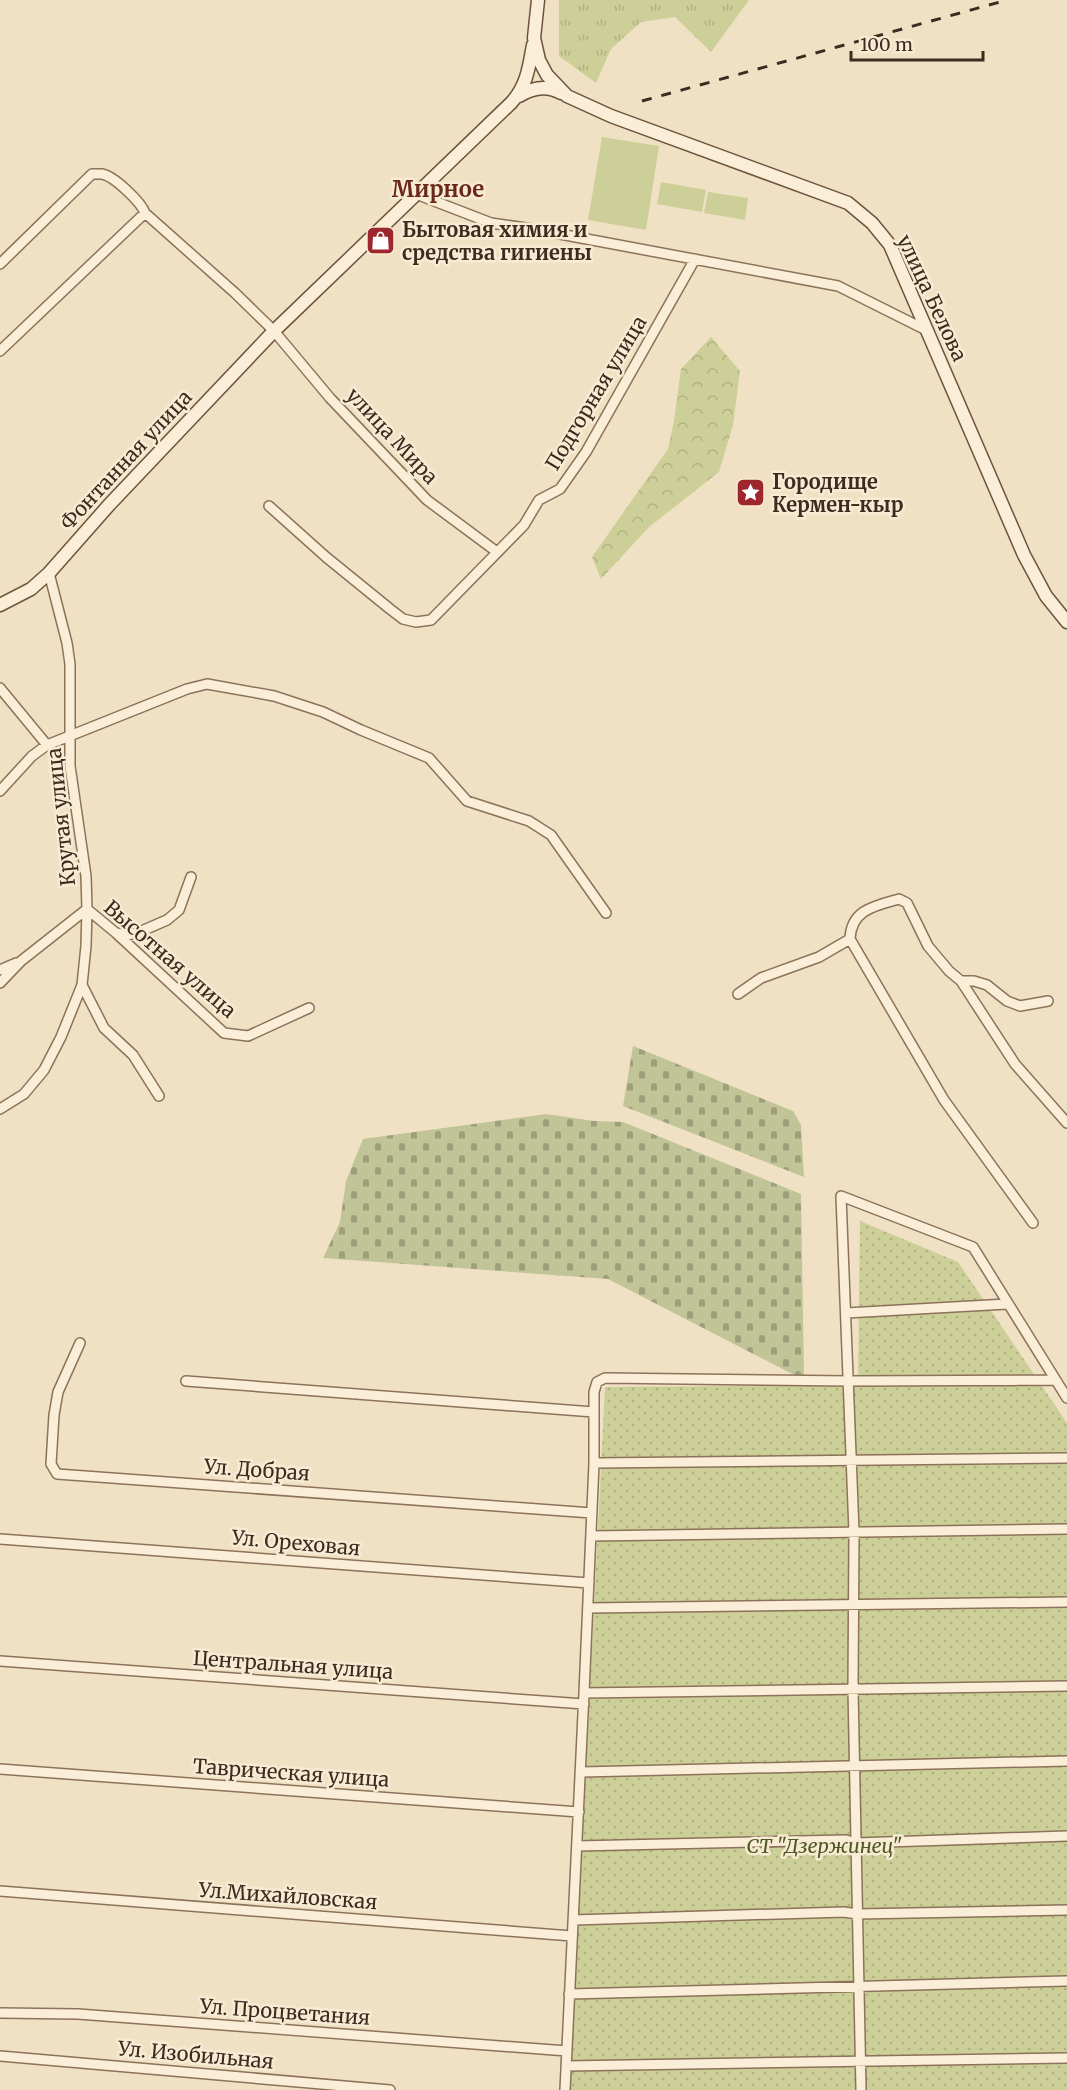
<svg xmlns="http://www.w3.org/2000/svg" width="1067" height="2090" font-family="Merriweather,serif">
	<defs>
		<pattern id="grass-tufts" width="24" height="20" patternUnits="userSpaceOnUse" patternTransform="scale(1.5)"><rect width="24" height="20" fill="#cccf97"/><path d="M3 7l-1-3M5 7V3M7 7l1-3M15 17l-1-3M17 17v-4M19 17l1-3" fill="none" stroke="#b0b282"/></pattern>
		<pattern id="forest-crowns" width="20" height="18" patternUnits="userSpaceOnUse" patternTransform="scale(1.5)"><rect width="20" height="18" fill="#cccf97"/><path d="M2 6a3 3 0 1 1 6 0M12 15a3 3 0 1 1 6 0" fill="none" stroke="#b0b282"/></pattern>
		<pattern id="cemetery-stones" width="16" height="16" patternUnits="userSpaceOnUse" patternTransform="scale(1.5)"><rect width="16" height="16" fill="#c1c497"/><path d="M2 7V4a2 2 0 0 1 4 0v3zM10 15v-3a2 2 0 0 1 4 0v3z" fill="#9e9f7b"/></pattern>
		<pattern id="garden-dots" width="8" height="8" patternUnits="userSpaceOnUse" patternTransform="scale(1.5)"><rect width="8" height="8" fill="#cccf97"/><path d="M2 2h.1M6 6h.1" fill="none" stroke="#b0b282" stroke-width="1.8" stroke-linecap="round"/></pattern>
	</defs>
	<rect width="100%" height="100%" fill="#f0e1c4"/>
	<!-- grass -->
	<path fill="url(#grass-tufts)" d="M559 0H749L711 52 675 17 641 22 611 49 596 83 559 56Z"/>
	<!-- forest -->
	<path fill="url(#forest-crowns)" d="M711 337 740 371 733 425 719 472 649 527 601 579 592 557 668 449 674 420 681 369Z"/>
	<!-- cemetery -->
	<path fill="url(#cemetery-stones)" d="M633 1046 793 1111 801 1125 804 1177 623 1106Z
		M546 1114 594 1121 623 1122 801 1194 804 1380 608 1279 323 1258 340 1222 346 1181 363 1139Z"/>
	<!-- garden -->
	<path fill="url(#garden-dots)" d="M860 1221 958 1262 1067 1423V2090H570L605 1387 858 1385Z"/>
	<!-- pitch -->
	<path fill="#cccf97" d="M602 137 659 146 646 230 588 220Z
		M661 182 706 190 702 212 657 204Z
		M708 192 748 198 745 220 704 213Z"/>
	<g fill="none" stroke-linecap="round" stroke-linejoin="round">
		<defs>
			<path id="street" d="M416 194 491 223 533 229 838 286 928 331
				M0 264 92 174C95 174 98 174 102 174 114 176 141 202 145 213L235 293 274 331 330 398 427 500 497 552
				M0 351 145 213
				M269 506 326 557 390 609 403 619 416 622 431 620 524 525 539 500 560 489 586 452 695 259
				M0 688 47 745
				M0 791 32 756 47 745 187 689 207 684 274 696 323 712 361 730 429 758 467 801 529 821 551 835 606 913
				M87 909 116 933 224 1033 248 1036 309 1008
				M116 933 127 935 137 933 167 920 179 910 191 877
				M850 939 944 1100 1033 1223
				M0 970 16 963
				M961 981 1015 1064 1067 1123
				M0 983 21 961 87 909 86 876 70 766V664L67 643 49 573
				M82 985 104 1028 133 1055 159 1096
				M738 994 761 978 819 957 850 939C851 910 874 906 899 899L907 903 928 946 949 971 961 981H974L987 985 1007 1001 1020 1006 1048 1001
				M0 1109 24 1094 44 1070 61 1037 82 985 86 946 87 909
				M846 1313 1007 1304
				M80 1343 58 1392 54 1415 51 1464 57 1474 592 1513
				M186 1381 594 1412
				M594 1463 1067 1458
				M591 1536 1067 1529
				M0 1539 589 1583
				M588 1608 1067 1602
				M0 1661 584 1704
				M584 1693 1067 1686
				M0 1769 579 1812
				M581 1772 1067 1761
				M577 1846 846 1840 856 1843 1067 1836
				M0 1891 572 1936
				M573 1920 844 1912 857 1914 1067 1910
				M569 1994 1067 1981
				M0 2013 78 2014 567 2051
				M0 2056 390 2090
				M566 2066 1067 2058
				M565 2090 584 1693 594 1463V1392L597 1382 605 1378 850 1381 1055 1380
				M861 2090 853 1689 854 1532 841 1196 973 1247 1067 1398"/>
			<path id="secondary" d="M538 0 534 38 539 60 547 75 567 96 611 116 848 203 872 223 890 245 1024 555 1046 596 1067 622
				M519 96C532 88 547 85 561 93
				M0 605 31 589 49 573 109 505 274 331 511 103C527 86 529 67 533 45"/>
		</defs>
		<!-- street casing -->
		<use href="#street" stroke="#8c7259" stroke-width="12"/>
		<!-- secondary casing -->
		<use href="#secondary" stroke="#6e533c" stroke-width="15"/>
		<!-- street -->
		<use href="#street" stroke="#faeed8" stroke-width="9"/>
		<!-- secondary -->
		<use href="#secondary" stroke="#faeed8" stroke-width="12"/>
		<!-- rail -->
		<path stroke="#3c2b1e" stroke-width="3" stroke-dasharray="10 10" stroke-linecap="butt" d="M642 101 1007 0"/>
	</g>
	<!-- icons -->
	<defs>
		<symbol id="shop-square" viewBox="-11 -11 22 22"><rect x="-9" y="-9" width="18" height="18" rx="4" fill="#9e262d" stroke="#f7ebd4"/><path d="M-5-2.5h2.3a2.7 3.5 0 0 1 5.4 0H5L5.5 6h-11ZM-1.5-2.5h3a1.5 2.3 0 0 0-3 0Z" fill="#fff"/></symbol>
		<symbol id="sight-square" viewBox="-11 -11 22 22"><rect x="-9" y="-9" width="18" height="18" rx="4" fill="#9e262d" stroke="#f7ebd4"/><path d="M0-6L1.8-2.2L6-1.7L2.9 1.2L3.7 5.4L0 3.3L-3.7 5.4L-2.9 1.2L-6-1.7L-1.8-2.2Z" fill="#fff"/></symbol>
	</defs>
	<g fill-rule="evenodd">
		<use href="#shop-square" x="364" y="224" width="33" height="33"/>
		<use href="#sight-square" x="734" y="476" width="33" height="33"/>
	</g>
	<g text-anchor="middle" stroke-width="5" stroke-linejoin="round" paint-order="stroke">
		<!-- poi labels -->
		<g font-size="20" font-weight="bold" fill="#3c2b1e" stroke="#f7ebd4" text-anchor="start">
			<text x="402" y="237">Бытовая химия и<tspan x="402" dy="23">средства гигиены</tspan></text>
			<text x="772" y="489">Городище<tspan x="772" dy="23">Кермен-кыр</tspan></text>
		</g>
		<!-- street labels -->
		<g font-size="20" fill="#3c2b1e" stroke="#f7ebd4">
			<text transform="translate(932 298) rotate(65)" y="7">улица Белова</text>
			<text transform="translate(596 393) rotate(-59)" y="7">Подгорная улица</text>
			<text transform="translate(392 436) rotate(47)" y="7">улица Мира</text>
			<text transform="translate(126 460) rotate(-47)" y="7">Фонтанная улица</text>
			<text transform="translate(61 817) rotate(-96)" y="7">Крутая улица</text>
			<text transform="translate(170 959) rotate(41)" y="7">Высотная улица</text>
			<text transform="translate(257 1470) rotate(4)" y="7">Ул. Добрая</text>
			<text transform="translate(296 1543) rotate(5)" y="7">Ул. Ореховая</text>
			<text transform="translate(293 1665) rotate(4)" y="7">Центральная улица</text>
			<text transform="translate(291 1773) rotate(4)" y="7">Таврическая улица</text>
			<text transform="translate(288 1896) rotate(4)" y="7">Ул.Михайловская</text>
			<text transform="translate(285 2012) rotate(4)" y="7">Ул. Процветания</text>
			<text transform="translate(196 2055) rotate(5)" y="7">Ул. Изобильная</text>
		</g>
		<!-- park labels -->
		<g font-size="20" font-style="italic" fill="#4e5924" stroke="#f7ebd4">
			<text x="824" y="1853">СТ "Дзержинец"</text>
		</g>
		<!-- quarter labels -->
		<g font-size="22" font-weight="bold" fill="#6a281b" stroke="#f7ebd4">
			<text x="438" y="197">Мирное</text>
		</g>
	</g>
	<!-- scale -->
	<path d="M851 51v9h132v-9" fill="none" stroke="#3c2b1e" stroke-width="3"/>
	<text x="860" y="51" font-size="18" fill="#3c2b1e" stroke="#f7ebd4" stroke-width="4.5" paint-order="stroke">100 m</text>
</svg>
